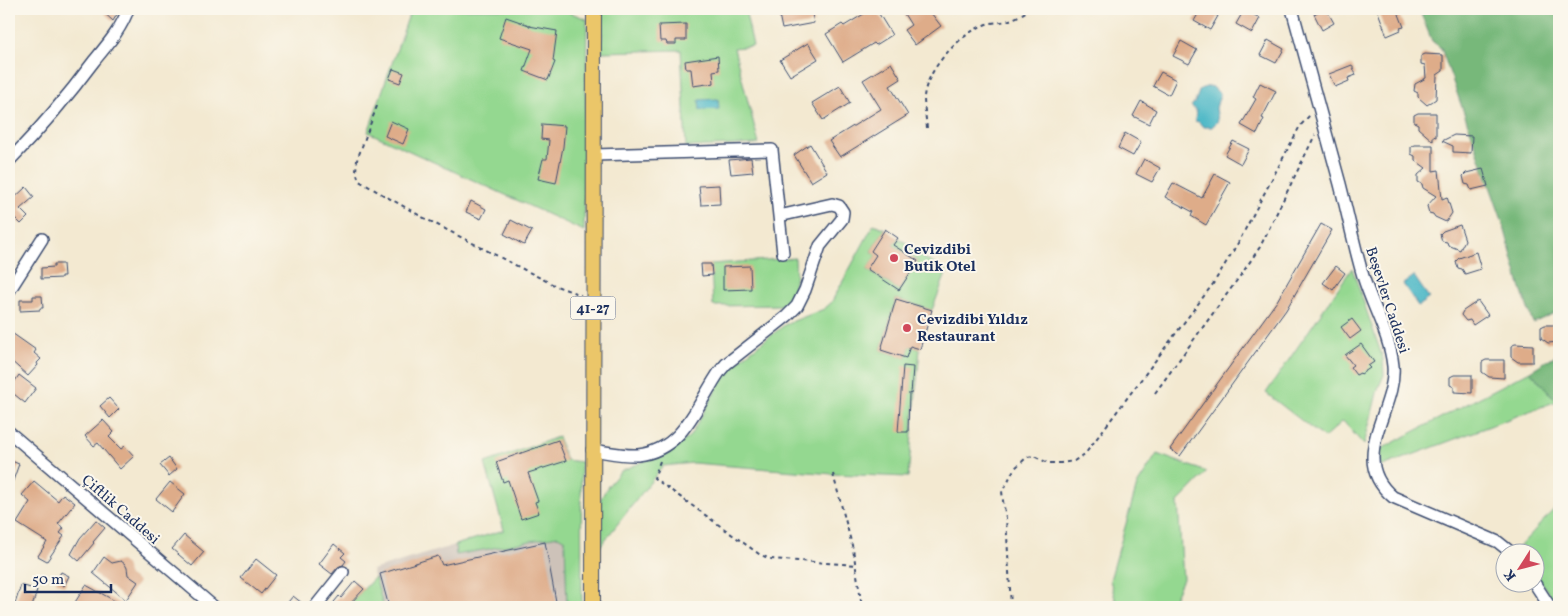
<svg xmlns="http://www.w3.org/2000/svg" width="1568" height="616" font-family="Vollkorn,serif">
	<rect width="100%" height="100%" fill="#fbf7ec"/>
	<filter id="ink" filterUnits="userSpaceOnUse"><feTurbulence type="fractalNoise" baseFrequency=".02" numOctaves="2"/><feDisplacementMap in="SourceGraphic" scale="10" xChannelSelector="R" yChannelSelector="G"/><feConvolveMatrix kernelMatrix="1 2 1 2 8 2 1 2 1" color-interpolation-filters="sRGB"/></filter>
	<filter id="wash" filterUnits="userSpaceOnUse"><feTurbulence type="fractalNoise" baseFrequency=".0096" numOctaves="4" result="noise"/><feDisplacementMap in="SourceGraphic" scale="20" xChannelSelector="R" yChannelSelector="G"/><feGaussianBlur stdDeviation="1.12" result="paint"/><feColorMatrix in="noise" values="0 0 0 0 0 0 0 0 0 0 0 0 0 0 0 0 0 1.4 0 .05"/><feComposite in="paint" operator="in"/></filter>
	<g filter="url(#wash)">
		<rect width="100%" height="100%" fill="#f3e9d1"/>
		<!-- industrial -->
		<path fill="#cdc2b9" d="M558 535 565 540 567 607H384L372 570 455 545 456 555Z"/>
		<!-- green -->
		<path fill="#94d890" stroke="#588477" d="M411 9H561L587 19 584 231 368 132Z
			M602 9H745L753 46 734 48 759 144 686 147 681 50 602 52Z
			M874 224 885 229 871 251 876 255 867 270 899 290 918 261 893 245 898 238 924 254 925 259 947 271 932 310 896 299 881 350 906 358 910 346 920 349 908 477 833 474 693 463 663 466 598 549 600 500 608 486 621 471 673 449 690 436 727 371 748 353 786 324 824 309 831 303Z
			M795 258C796 279 797 287 785 305L713 306 711 264Z
			M1352 268 1383 359 1384 375 1378 389 1364 445 1343 421 1324 438 1266 393Z
			M1530 371 1557 401 1380 467 1381 449Z
			M558 437 566 460 581 462 582 607H567L565 540 558 536 456 555 455 545 504 530 485 463Z
			M1157 454 1207 472 1178 502 1183 579 1170 607H1138L1116 602 1110 580 1137 485Z
			M1559 504V607H1557L1536 574V554L1522 553 1518 548Z
			M375 577 384 607H347Z"/>
		<!-- forest -->
		<path fill="#77b87a" stroke="#49746c" d="M1419 9H1559V311L1533 323 1520 286 1503 223 1441 48 1432 41Z
			M1559 353V400L1557 401 1530 371Z"/>
		<!-- water -->
		<path fill="#4bb7c6" stroke="#337392" d="M1209 86 1213 87 1220 94 1216 108 1218 121 1212 127H1203L1199 122 1195 121 1196 110 1191 106 1195 102 1200 89Z
			M718 99 719 109 700 110 699 100Z
			M1414 276 1429 298 1418 306 1403 284Z"/>
		<g id="blocks">
			<!-- building -->
			<path fill="#deac89" d="M100 9H120L113 21Z
				M785 9H811L814 23 782 29 778 10Z
				M872 9H876L892 35 876 45 874 43 843 62 826 34 842 24 844 26Z
				M901 9H928L941 26 915 45 904 30 911 25Z
				M1201 9H1205L1218 16 1210 30 1194 21Z
				M1323 9H1326L1334 23 1322 30 1314 14Z
				M1377 9H1397L1404 27 1400 28 1401 30 1387 36Z
				M1244 10 1260 18 1252 33 1236 24Z
				M506 17 529 25V26L557 31 553 61 555 62 548 80 524 71 532 49 499 38Z
				M686 24V40H676V44H667L666 41H660L659 25Z
				M1268 40 1284 49 1276 63 1260 55Z
				M1181 41 1197 50 1189 64 1173 56Z
				M808 43 818 59 790 76 780 60Z
				M1425 54 1443 55V71L1437 75 1436 99 1427 105 1418 97V93L1414 91 1415 84 1426 78 1425 65 1421 64V56Z
				M718 56 719 70 713 71 714 83 693 86 691 69H686L685 61Z
				M891 63 901 79 890 86 908 115 840 157 829 141 881 109 863 80Z
				M1352 65 1356 75 1348 78 1349 81 1335 87 1329 74Z
				M393 69 404 73 400 83 389 79Z
				M1161 72 1176 80 1169 95 1153 86Z
				M1260 83 1276 91 1262 118 1264 119 1257 134 1241 125 1256 99 1253 97Z
				M840 86 850 103 823 120 812 103Z
				M1141 101 1156 110 1149 124 1133 116Z
				M1418 113H1436V137L1433 136V141L1418 128V124L1414 122V115Z
				M391 121 409 129 403 144 385 136Z
				M542 124 565 126 563 147 556 183 538 179 543 159H547L549 140 541 139Z
				M1125 133 1141 142 1133 156 1118 148Z
				M1454 135 1472 136 1471 153 1453 152V146L1442 141Z
				M1233 141 1249 149 1241 164 1225 155Z
				M810 144 827 172 811 182 794 155Z
				M1415 145H1433V171L1439 170 1442 199 1447 197 1452 213 1446 222 1435 217 1433 214 1429 213 1427 206 1436 196 1423 188 1422 184 1418 182V175L1426 168 1415 160V156L1411 154V147Z
				M751 158 753 172 731 174 729 160Z
				M1144 159 1160 168 1152 182 1136 174Z
				M1483 169 1488 186 1471 190 1469 185 1465 184 1463 176 1466 173Z
				M1215 174 1230 182 1206 225 1191 216 1193 212 1165 197 1173 183 1202 198Z
				M719 185 720 204 701 205 699 186Z
				M26 187 34 197 20 209 28 217 21 224 9 212V203Z
				M471 201 486 209 481 219 466 212Z
				M511 220 532 231 524 245 504 234Z
				M1321 224 1332 230 1286 310 1180 456 1170 449 1277 301Z
				M1460 225 1465 240 1460 250 1448 245 1447 242 1442 241 1440 234 1443 231Z
				M885 229 898 238 893 245 918 261 899 290 867 269 876 255 871 251Z
				M1476 252 1481 269 1465 274 1462 269 1458 268 1456 261 1459 258Z
				M54 264H63L64 276H61V278L41 279V268L54 267Z
				M701 264H711L712 275 702 276Z
				M750 266 751 289 723 290V267Z
				M1336 266 1345 273 1333 290 1323 283Z
				M33 296H42L43 308H40V310L20 311V300H33Z
				M896 299 932 310 920 349 910 346 906 358 881 350Z
				M1478 301 1488 315 1473 325 1470 320 1466 321 1461 315 1463 311Z
				M1352 319 1361 331 1350 339 1341 327Z
				M1545 325H1559V342L1548 343 1541 338V327Z
				M9 331 36 350 34 353 41 359 37 363 38 365 28 376 9 359Z
				M1361 344 1374 362 1368 366 1370 368 1361 374 1360 373 1356 375 1350 367 1353 365 1345 355Z
				M1515 344 1533 345V362H1518L1511 357V346Z
				M1486 360H1504V378L1489 377 1482 372V362Z
				M903 366 913 367 911 394 909 393 908 432H898Z
				M19 375 36 388 25 403 9 390Z
				M1454 375H1472V393L1454 392V387L1450 385V377Z
				M109 398 119 409 110 418 100 406Z
				M103 420 114 432 109 437 121 449 125 446 134 456 120 469 98 443 94 446 85 436Z
				M558 440 566 461 528 473 538 501 535 502 539 513 521 519 508 480 503 482 496 462Z
				M169 458 177 469 169 476 160 465Z
				M9 460 19 464 10 489H9Z
				M34 481 58 501 63 494 75 503 58 524 64 528 60 533 64 536 47 561 38 556 47 542 17 523 30 502 22 495Z
				M170 482 185 494 172 512 156 499Z
				M96 520 105 528 93 542 94 543 79 561 71 554 80 538Z
				M184 535 204 552 192 566 172 549Z
				M545 542 557 607H389L380 574 438 556 442 565Z
				M334 544 345 553 341 557 346 561 343 565 338 567 332 574 319 564Z
				M104 557 112 563 121 561 125 564 127 568 128 575 138 582 126 600 93 573Z
				M256 559 276 575 261 594 241 578Z
				M61 572 69 576 64 586 56 581Z
				M355 581 364 589 349 605 352 607H330L339 596 341 598Z
				M21 585 37 590 32 607H14Z
				M86 585 126 607H72Z
				M293 596 307 607H284Z"/>
		</g>
	</g>
	<g filter="url(#ink)">
		<use href="#blocks" fill-opacity="0" stroke="#3b4b6f" stroke-width="1"/>
		<g fill="none" stroke-linecap="round" stroke-linejoin="round">
			<defs>
				<path id="minor" d="M1292 9C1308 67 1324 126 1340 184 1348 215 1354 246 1363 276 1372 306 1390 335 1393 366 1397 410 1346 458 1393 497L1498 542 1513 554
					M9 161C40 129 68 96 94 61 107 45 122 28 128 9
					M779 216 783 253
					M9 291 42 239
					M9 432 214 607
					M592 450C607 452 623 456 638 455 684 450 697 404 720 371L726 364 787 316 797 306 805 290 820 246 842 219 843 212 839 206 832 204 779 216 772 150 594 155
					M1535 584 1550 607
					M315 607 343 572"/>
				<path id="major" d="M593 607 594 9"/>
			</defs>
			<!-- minor casing -->
			<use href="#minor" stroke="#3b4b6f" stroke-width="14"/>
			<!-- major casing -->
			<use href="#major" stroke="#3b4b6f" stroke-width="16"/>
			<!-- path -->
			<path stroke="#3b4b6f" stroke-width="2" stroke-dasharray="4 4" stroke-linecap="butt" d="M377 106 357 160 356 171 359 181 424 218 480 247 556 286 581 295
				M927 128C926 118 924 107 924 97 926 70 959 35 984 25 991 22 999 23 1006 21 1014 19 1023 14 1030 9
				M1155 393 1243 272 1260 247 1315 135
				M660 461 654 478 759 554 770 559 856 565
				M833 474 853 549 862 607
				M1011 607 1006 518 1003 501 1002 491 1006 485 1014 469 1027 457 1034 456 1048 463H1061L1074 461 1085 454 1213 284 1238 243 1300 126 1310 115"/>
			<!-- minor -->
			<use href="#minor" stroke="#fff" stroke-width="11"/>
			<!-- major -->
			<use href="#major" stroke="#ebc669" stroke-width="14"/>
		</g>
	</g>
	<!-- markers -->
	<g fill="#d1495b" stroke="#fbf7ec" stroke-width="2">
		<circle cx="894" cy="258" r="5"/>
		<circle cx="907" cy="328" r="5"/>
	</g>
	<g text-anchor="middle" stroke-width="4" stroke-linejoin="round" paint-order="stroke">
		<!-- shield labels -->
		<rect fill="#fbf7ec" stroke="#5e6b89" stroke-width="1" x="570.5" y="296.5" width="45" height="23" rx="4"/>
		<g font-size="14" font-weight="bold" fill="#1b2f5e">
			<text x="593" y="313">41-27</text>
		</g>
		<!-- poi labels -->
		<g font-size="15" font-weight="bold" fill="#1b2f5e" stroke="#fbf7ec" text-anchor="start">
			<text x="904" y="254">Cevizdibi<tspan x="904" dy="17">Butik Otel</tspan></text>
			<text x="917" y="324">Cevizdibi Yıldız<tspan x="917" dy="17">Restaurant</tspan></text>
		</g>
		<!-- street labels -->
		<g font-size="15" fill="#1b2f5e" stroke="#fbf7ec">
			<text transform="translate(1388 300) rotate(72)" y="5">Beşevler Caddesi</text>
			<text transform="translate(121 509) rotate(41)" y="5">Çiftlik Caddesi</text>
		</g>
	</g>
	<!-- margin -->
	<rect width="1568" height="616" fill="none" stroke="#fbf7ec" stroke-width="30"/>
	<!-- north arrow -->
	<g transform="translate(1520 568) rotate(234)"><circle r="24" fill="#fbf7ec" stroke="#a1a7b3"/>
	<path d="M0-4L9 19L0 12L-9 19Z" fill="#d1495b"/>
	<text y="-8" font-size="14" font-weight="bold" text-anchor="middle" fill="#1b2f5e">K</text>
	</g>
	<!-- scale -->
	<path d="M25 584v8h86v-8" fill="none" stroke="#1b2f5e" stroke-width="2.5"/>
	<text x="32" y="584" font-size="15" fill="#1b2f5e" stroke="#fbf7ec" stroke-width="4" paint-order="stroke">50 m</text>
</svg>
